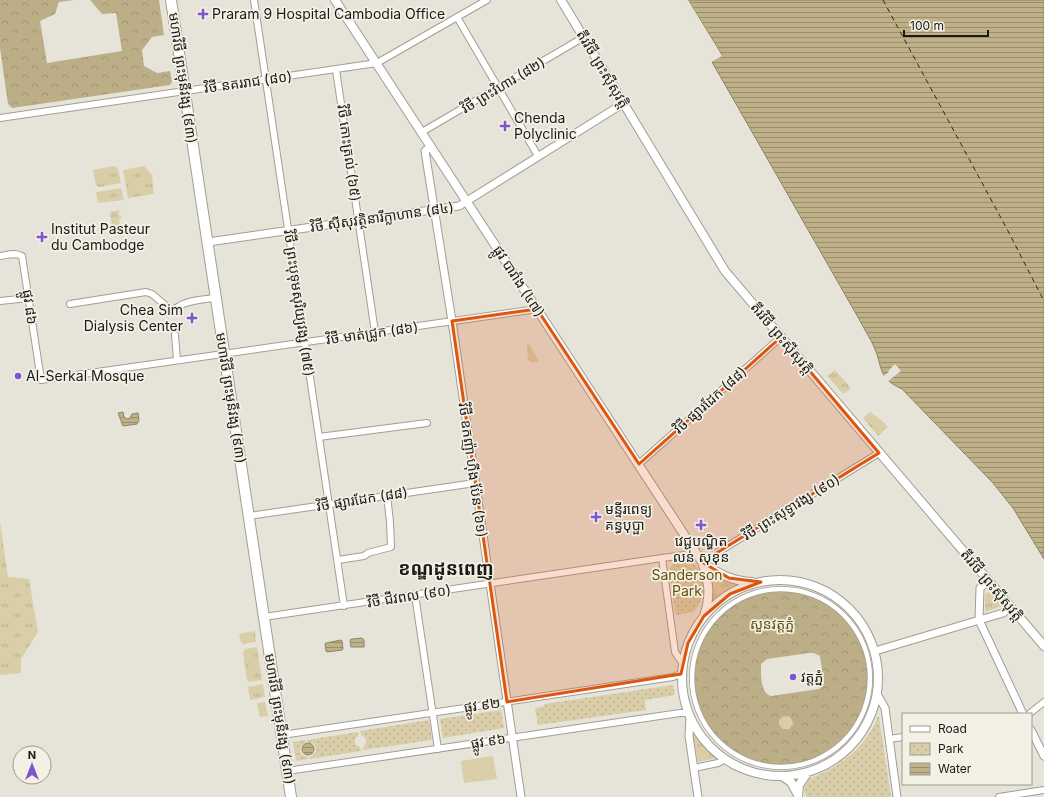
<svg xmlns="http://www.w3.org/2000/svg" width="1044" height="797" font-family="Inter,'Noto Sans Khmer',sans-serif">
	<defs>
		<pattern id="grass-tufts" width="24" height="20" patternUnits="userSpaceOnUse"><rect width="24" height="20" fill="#dacea9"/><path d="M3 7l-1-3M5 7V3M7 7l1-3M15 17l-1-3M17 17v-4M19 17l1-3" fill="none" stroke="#bab091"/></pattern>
		<pattern id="forest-crowns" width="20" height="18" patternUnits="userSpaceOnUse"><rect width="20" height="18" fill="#bcae86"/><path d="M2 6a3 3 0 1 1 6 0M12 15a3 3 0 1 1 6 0" fill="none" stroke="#a19573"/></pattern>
		<pattern id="park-dots" width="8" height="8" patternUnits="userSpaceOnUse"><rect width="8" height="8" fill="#dacea9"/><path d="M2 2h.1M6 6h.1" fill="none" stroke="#bab091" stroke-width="1.8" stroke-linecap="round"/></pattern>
		<pattern id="water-rules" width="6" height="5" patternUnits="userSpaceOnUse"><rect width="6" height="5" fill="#beb087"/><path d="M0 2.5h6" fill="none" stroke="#9a8e6d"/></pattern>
	</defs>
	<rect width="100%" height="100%" fill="#e6e3d9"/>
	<!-- grass -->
	<path fill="url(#grass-tufts)" d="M114 166 118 168 121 183 100 187 96 186 93 170Z
		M144 166 152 175 154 194 128 198 123 170Z
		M121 188 124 200 98 203 96 193 97 192Z
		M120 210 118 214 121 216V219H119L121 233 113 234 110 212Z
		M527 344H529L539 361 532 363 528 360Z
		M835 370 851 388 843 394 827 376Z
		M870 412 881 420 888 427 878 436 863 418Z
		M0 522 8 577 29 579 38 632 21 659V673L0 675Z
		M716 578 735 583 737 586 712 602 713 582Z
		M987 592 990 593 1002 606 985 612V595Z
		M255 631 256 642 243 644 241 642 239 634Z
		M257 647 262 680 249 682 247 680 243 653 245 649Z
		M263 684 265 697 250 700 248 687Z
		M265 702 268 716 260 717 257 703Z
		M779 722a7 7 0 1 1 14 0a7 7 0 1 1-14 0Z
		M694 733 710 753 718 758 698 762 693 735Z"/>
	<!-- forest -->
	<path fill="url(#forest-crowns)" fill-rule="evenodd" d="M0 0H74L59 2 55 14 40 21 47 63 122 51 116 13 102 14 90 0H159L164 35 152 37 142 50 144 66 157 73 170 71 172 82 170 85 12 108 8 104 0 48Z
		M783 589C904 601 894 764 779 766 764 766 747 760 734 752 675 715 681 625 745 597 757 592 770 591 783 589ZM809 653H814L820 656 824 682 823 686 819 689 771 696C760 693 761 674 761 664L767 659ZM784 716H789L792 720 793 724 789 729H783L779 724V720Z"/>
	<!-- park -->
	<path fill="url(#park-dots)" d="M690 560C707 573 707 596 694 612L677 615 675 613 669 570 673 563 676 561Z
		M673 685 675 695 645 700 646 710 538 725 535 708 545 706 544 704Z
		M501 710 504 728 443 738 440 719Z
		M878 716 879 717 891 797H806L804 787 809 779C838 768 867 747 878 716Z
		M429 720 432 740 363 750V747C368 743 367 737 361 735L360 731Z
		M358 732V736L355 738V742L356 745 360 747 361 751 310 759V757L315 753 316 748 314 744 307 741V740Z
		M305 740 306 742 301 746 300 751 302 755 308 757V759L296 761 293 742Z"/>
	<!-- pitch -->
	<path fill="#dacea9" d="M493 756 497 779 464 783 461 761Z"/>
	<!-- water -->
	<path fill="url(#water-rules)" stroke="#8d8365" d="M688 0H1044V559L1013 508 993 483 902 389C878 378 883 369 875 349 871 339 864 329 859 319L712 62 722 55Z
		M123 412 124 417 127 419 130 418 132 414 138 413 139 420 137 424 123 426 118 413Z
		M362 638 364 640V647H351L350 640 352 639Z
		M341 640 342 641 343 649 342 650 327 652 326 651 325 644 326 643Z
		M302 749a6 6 0 1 1 12 0a6 6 0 1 1-12 0Z"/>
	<!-- pier -->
	<path fill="#e6e3d9" d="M686 0H688L722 56 710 63V60L719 55Z
		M895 364 901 371 887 382 882 377 889 372 888 371Z"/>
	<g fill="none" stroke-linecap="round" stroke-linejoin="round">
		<!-- ferry -->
		<path stroke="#362c08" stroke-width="1" stroke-dasharray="5 4" stroke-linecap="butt" d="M883 0 1007 229 1044 301"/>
		<defs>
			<path id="pedestrian" d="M692 678a89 89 0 1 1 178 0a89 89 0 1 1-178 0Z"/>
			<path id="minor" d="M254 0 344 606
				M457 17 538 156
				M336 70 375 332
				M0 118 377 63 487 0
				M422 132 584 37
				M0 256C7 255 15 252 22 256L41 380 537 309
				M0 301 29 298
				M70 304 146 292 152 294 171 310C176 309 179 306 183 304 193 300 205 299 216 298
				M175 335 177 360
				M319 437 427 423
				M639 464 781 337
				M249 516 475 483
				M662 558 675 652 683 664
				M338 560 364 556 368 553 391 547 390 522 387 495
				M702 562 879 453
				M415 595 438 749
				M264 617 662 558 685 555 695 549
				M1029 714 1044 702
				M282 735 673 677 681 674
				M889 739 903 737
				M694 768 718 763 725 759
				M287 771 680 713H688
				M999 797 1044 790"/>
			<path id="tertiary" d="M431 146 425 151 452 321 521 797
				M208 242 459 206 624 103
				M988 581 980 588 979 620 1023 714
				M875 651 1003 613 1010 607
				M877 694 885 708 897 797
				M690 718 689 736 698 797
				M1031 730 1044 756"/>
			<path id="secondary" d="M335 0 702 562C709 582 711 595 704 616
				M561 0 725 271 1044 646
				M702 562C718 574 732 581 752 582
				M682 678a98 98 0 1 1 196 0a98 98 0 1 1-196 0Z
				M782 776 791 782 797 793
				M798 797 799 785 808 772"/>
			<path id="trunk" d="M171 0 291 797"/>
		</defs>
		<!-- pedestrian casing -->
		<use href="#pedestrian" stroke="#a19e95" stroke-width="6"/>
		<!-- minor casing -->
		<use href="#minor" stroke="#a19e95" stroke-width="8"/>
		<!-- tertiary casing -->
		<use href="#tertiary" stroke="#a19e95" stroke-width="9"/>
		<!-- secondary casing -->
		<use href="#secondary" stroke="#a19e95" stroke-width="10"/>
		<!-- trunk casing -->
		<use href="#trunk" stroke="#a19e95" stroke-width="12"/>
		<!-- pedestrian -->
		<use href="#pedestrian" stroke="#fff" stroke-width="4.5"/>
		<!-- minor -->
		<use href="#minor" stroke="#fff" stroke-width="6"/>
		<!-- tertiary -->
		<use href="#tertiary" stroke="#fff" stroke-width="7"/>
		<!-- secondary -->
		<use href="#secondary" stroke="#fff" stroke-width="8"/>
		<!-- trunk -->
		<use href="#trunk" stroke="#fff" stroke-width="10"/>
	</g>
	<!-- marked area -->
	<path fill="#de560d" fill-opacity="0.2" stroke="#de560d" stroke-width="3" stroke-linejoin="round" d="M537 309 639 464 781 337 879 453 702 562 729 578 761 582 730 594 704 616 688 643 681 674 507 702 452 321Z"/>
	<!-- markers -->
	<g fill="#8054cd" stroke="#f3f0e6" stroke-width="1.5">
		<path d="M201 8h4v4h4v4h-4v4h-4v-4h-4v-4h4z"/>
		<path d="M503 120h4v4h4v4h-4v4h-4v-4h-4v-4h4z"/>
		<path d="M40 231h4v4h4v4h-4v4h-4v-4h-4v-4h4z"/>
		<path d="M190 312h4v4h4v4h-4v4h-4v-4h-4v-4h4z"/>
		<circle cx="18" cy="376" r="4"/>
		<path d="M594 511h4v4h4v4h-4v4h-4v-4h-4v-4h4z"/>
		<path d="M699 519h4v4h4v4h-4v4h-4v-4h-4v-4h4z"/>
		<circle cx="793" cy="677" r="4"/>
	</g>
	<g text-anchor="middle" stroke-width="3.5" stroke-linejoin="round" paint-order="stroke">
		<!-- poi labels -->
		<g font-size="14" fill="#1c1a17" stroke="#f3f0e6" text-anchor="start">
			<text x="212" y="19">Praram 9 Hospital Cambodia Office</text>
			<text x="514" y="123">Chenda<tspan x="514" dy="16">Polyclinic</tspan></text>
			<text x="51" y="234">Institut Pasteur<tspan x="51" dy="16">du Cambodge</tspan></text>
			<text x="183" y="315" text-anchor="end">Chea Sim<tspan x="183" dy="16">Dialysis Center</tspan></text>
			<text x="26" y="381">Al-Serkal Mosque</text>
			<text x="605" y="514">មន្ទីរពេទ្យ<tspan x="605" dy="16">គន្ធបុប្ផា</tspan></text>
			<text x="701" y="546" text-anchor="middle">វេជ្ជបណ្ឌិត<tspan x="701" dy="16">លន់ សុខុន</tspan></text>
			<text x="801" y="682">វត្ដភ្នំ</text>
		</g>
		<!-- street labels -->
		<g font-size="14" fill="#1c1a17" stroke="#f3f0e6">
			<text transform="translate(603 69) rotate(59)" y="5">តីរវិថី ព្រះស៊ីសុវត្តិ</text>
			<text transform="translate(183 78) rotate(82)" y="5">មហាវិថី ព្រះមុនីវង្ស (៩៣)</text>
			<text transform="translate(248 82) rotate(-8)" y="5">វិថី នគររាជ (៨០)</text>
			<text transform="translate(503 85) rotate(-31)" y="5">វិថី ព្រះវិហារ (៨២)</text>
			<text transform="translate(349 153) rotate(82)" y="5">វិថី កោះត្រល់ (៦៥)</text>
			<text transform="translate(382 217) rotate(-8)" y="5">វិថី ស៊ីសុវត្ថិនារីក្លាហាន (៨៤)</text>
			<text transform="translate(519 281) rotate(57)" y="5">ផ្លូវ បារាំង (៤៧)</text>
			<text transform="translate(299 303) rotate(82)" y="5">វិថី ព្រះបុទុមសុរិយ្យវង្ស (៧៥)</text>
			<text transform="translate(30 307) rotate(82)" y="5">ផ្លូវ ៨៦</text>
			<text transform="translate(372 333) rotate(-8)" y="5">វិថី មាត់ជ្រូក (៨៦)</text>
			<text transform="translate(782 338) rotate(50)" y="5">តីរវិថី ព្រះស៊ីសុវត្តិ</text>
			<text transform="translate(231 398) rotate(81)" y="5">មហាវិថី ព្រះមុនីវង្ស (៩៣)</text>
			<text transform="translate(710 400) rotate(-42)" y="5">វិថី ផ្សារដែក (៨៨)</text>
			<text transform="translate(473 470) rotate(82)" y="5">វិថី ឧកញ៉ា ហ៊ីង ប៉ែន (៦១)</text>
			<text transform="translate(362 499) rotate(-9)" y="5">វិថី ផ្សារដែក (៨៨)</text>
			<text transform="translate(791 507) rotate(-32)" y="5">វិថី ព្រះសុទ្ធាវង្ស (៩០)</text>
			<text transform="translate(992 585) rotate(50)" y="5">តីរវិថី ព្រះស៊ីសុវត្តិ</text>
			<text transform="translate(409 596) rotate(-9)" y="5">វិថី ជីវពល (៩០)</text>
			<text transform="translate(482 705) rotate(-8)" y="5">ផ្លូវ ៩២</text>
			<text transform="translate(280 719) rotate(81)" y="5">មហាវិថី ព្រះមុនីវង្ស (៩៣)</text>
			<text transform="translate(488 741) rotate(-9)" y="5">ផ្លូវ ៩៦</text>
		</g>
		<!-- park labels -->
		<g font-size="14" fill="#655107" stroke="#f3f0e6">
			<text x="687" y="580">Sanderson<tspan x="687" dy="16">Park</tspan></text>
			<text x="772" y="629">សួនវត្ដភ្នំ</text>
		</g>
		<!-- district labels -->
		<g font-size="18" font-weight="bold" fill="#1c1a17" stroke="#f3f0e6">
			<text x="446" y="575">ខណ្ឌដូនពេញ</text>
		</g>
	</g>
	<!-- legend -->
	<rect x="902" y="713" width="130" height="72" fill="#f3f0e6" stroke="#9d9a93"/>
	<rect x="910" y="726" width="20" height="6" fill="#ffffff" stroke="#9d9a93"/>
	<text x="938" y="733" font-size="12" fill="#1c1a17">Road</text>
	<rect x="910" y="743" width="20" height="12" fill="url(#park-dots)" stroke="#9d9a93"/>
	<text x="938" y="753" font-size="12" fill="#1c1a17">Park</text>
	<rect x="910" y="763" width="20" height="12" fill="url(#water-rules)" stroke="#9d9a93"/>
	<text x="938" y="773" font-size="12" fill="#1c1a17">Water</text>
	<!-- north arrow -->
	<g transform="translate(32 765)"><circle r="19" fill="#f3f0e6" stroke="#9d9a93"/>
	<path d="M0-3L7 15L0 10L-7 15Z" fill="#8054cd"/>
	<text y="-6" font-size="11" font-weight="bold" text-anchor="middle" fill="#1c1a17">N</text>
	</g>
	<!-- scale -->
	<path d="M904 30v6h84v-6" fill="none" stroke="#1c1a17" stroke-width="2"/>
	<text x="910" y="30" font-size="12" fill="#1c1a17" stroke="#f3f0e6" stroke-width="3" paint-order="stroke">100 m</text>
</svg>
